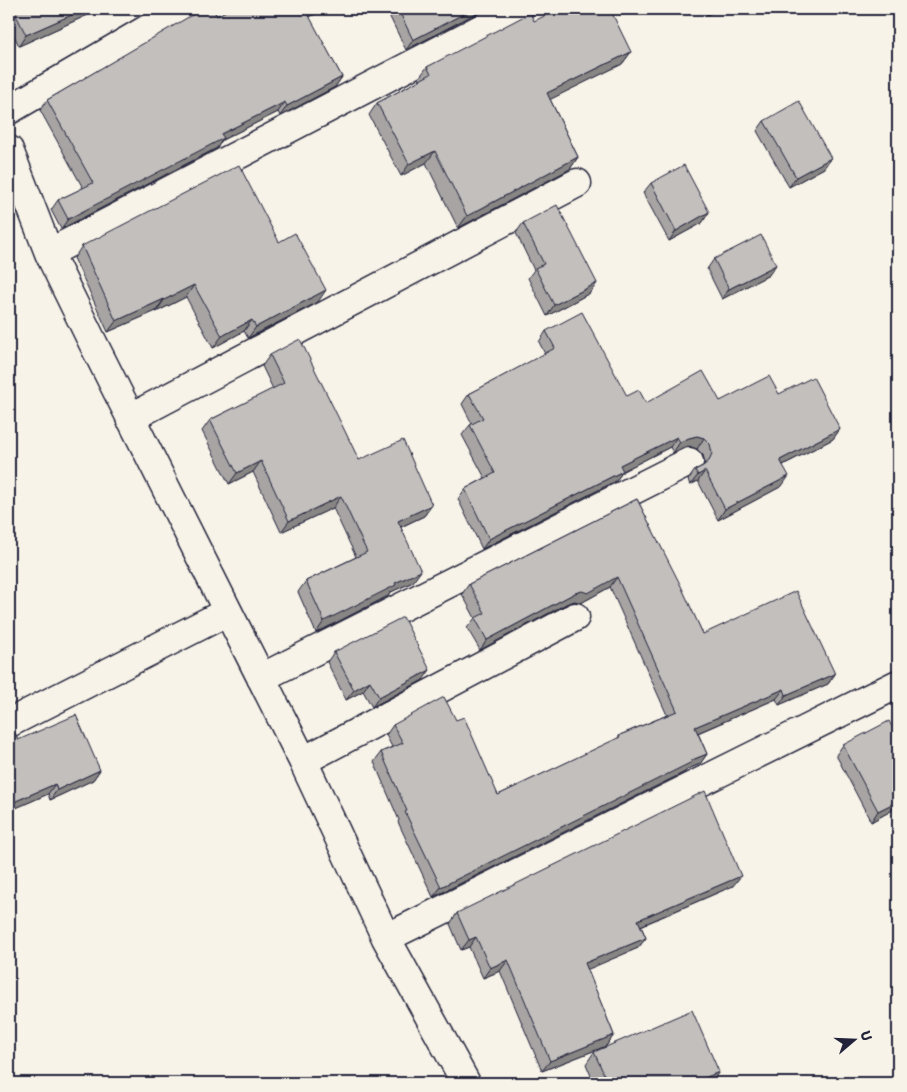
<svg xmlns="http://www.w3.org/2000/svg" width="907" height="1092" font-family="'Shantell Sans',sans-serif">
	<rect width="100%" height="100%" fill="#f7f3e8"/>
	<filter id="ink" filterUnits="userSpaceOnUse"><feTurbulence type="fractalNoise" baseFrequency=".02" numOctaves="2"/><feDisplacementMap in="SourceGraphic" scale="10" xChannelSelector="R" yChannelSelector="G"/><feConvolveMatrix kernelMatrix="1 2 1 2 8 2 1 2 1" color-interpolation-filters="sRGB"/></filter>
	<g filter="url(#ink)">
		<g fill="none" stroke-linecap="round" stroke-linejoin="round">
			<defs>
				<path id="street" d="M9 110 182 9
					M9 150 49 253 91 339 303 761 386 938 466 1083
					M49 253 519 9
					M130 418 577 183
					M261 678 689 462
					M9 723 227 612
					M303 761 575 617
					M386 938 898 684"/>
			</defs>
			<!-- street casing -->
			<use href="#street" stroke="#22223b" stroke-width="31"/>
			<!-- street -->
			<use href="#street" stroke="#f7f3e8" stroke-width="28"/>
		</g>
		<!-- wall -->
		<path fill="#a7a4a3" stroke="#22223b" d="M9 9H101L19 46 9 25Z
			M199 9H213L217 16 229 9H325L309 17 342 77 335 87 280 116 278 112 222 140 217 148 61 229 51 210 58 200 83 188 40 110 47 100 197 13Z
			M386 9H484L406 50Z
			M704 9H719L707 15Z
			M534 21 631 52 622 64 550 99 578 157 570 169 458 228 426 163 401 176 369 115 377 103 420 80 419 78 427 67Z
			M764 121 824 168 789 187 757 131Z
			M651 183 709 212 702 223 669 241 643 193Z
			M523 223 597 283 590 293 547 316 528 278 534 270 516 233Z
			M279 242 318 302 248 338 244 331 213 348 186 297 156 312V311L108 332 74 258 82 246Z
			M714 259 769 275 722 299 707 269Z
			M546 331 627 396 646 403 720 401 779 394 840 429 833 439 783 465 782 486 718 520 698 481 690 485 688 480 695 470 704 465 705 463 703 455 697 449 689 446 682 448 673 453 670 447 623 471 616 481 482 549 458 499 465 489 485 478 462 435 470 425 472 424 462 404 469 394 545 354 539 342Z
			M270 355 359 460 432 505 424 516 401 527 413 582 391 592 388 596 316 633 298 592 306 581 356 557 333 508 281 532 253 472 229 484 202 431 210 420 273 389 262 366Z
			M637 499 703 634 835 674 828 684 779 705 776 699 698 733 707 754 700 764 688 769 685 772 433 897 398 822 399 820 374 762 381 752 392 747 386 735 393 725 456 720 498 795 617 739 620 735 667 715 610 587 581 603 575 601 568 603 480 650 467 628 475 618 462 594 469 584Z
			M334 652 423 680 372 707 363 691 346 700 327 662Z
			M9 731 18 740 100 770 93 780 50 800 48 794 9 811Z
			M843 745 898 807 871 822 836 755Z
			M733 886 641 926 646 938 638 948 587 969 614 1035 606 1046 542 1071 500 971 483 978 469 947 461 950 450 924 457 913Z
			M594 1052 711 1083H594L586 1064Z"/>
		<!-- shaded-wall -->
		<path fill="#888684" stroke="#22223b" d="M85 9H101L19 46 26 35Z
			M314 9H325L300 22 307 12Z
			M473 9H484L406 50 413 40Z
			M711 9H719L707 15Z
			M631 52 622 64 539 105 547 93Z
			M342 77 335 87 280 116 287 106Z
			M285 102 278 112 222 140 217 148 61 229 68 219 221 134Z
			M435 151 426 163 401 176 409 164Z
			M578 157 570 169 458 228 467 216Z
			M831 158 824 168 789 187 796 177Z
			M709 212 702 223 669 241 676 231Z
			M776 265 769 275 722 299 729 289Z
			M597 283 590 293 547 316 554 305Z
			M194 285 186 297 156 312 164 300Z
			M326 290 318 302 248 338 256 327Z
			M164 299 156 311 108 332 116 321Z
			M252 320 244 331 213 348 222 336Z
			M840 429 833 439 773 470 780 460Z
			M697 436 704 438 697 449 689 446 682 448 673 453 680 442 689 438Z
			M677 437 670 447 613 476 620 465Z
			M261 461 253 472 229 484 237 473Z
			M623 471 616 481 482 549 489 539Z
			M705 471 698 481 690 485 698 475Z
			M789 476 782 486 718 520 725 509Z
			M341 496 333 508 281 532 289 521Z
			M432 505 424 516 390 532 398 521Z
			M421 571 413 582 391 592 388 596 316 633 324 621 395 583Z
			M617 577 610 587 581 603 575 601 568 603 480 650 487 640 575 593Z
			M430 670 423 680 372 707 379 697Z
			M835 674 828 684 779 705 786 695Z
			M370 681 363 691 346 700 354 690Z
			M784 689 776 699 688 737 695 727Z
			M707 754 700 764 688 769 685 772 433 897 441 887 692 760Z
			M100 770 93 780 50 800 57 790Z
			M55 784 48 794 9 811V804Z
			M898 801V807L871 822 878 811Z
			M741 876 733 886 631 930 638 920Z
			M476 937 469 947 461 950 469 940Z
			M646 938 638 948 577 974 585 963Z
			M508 960 500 971 483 978 490 968Z
			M614 1035 606 1046 542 1071 550 1061Z
			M719 1072 711 1083H692Z"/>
		<!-- building -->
		<path fill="#c2bfbd" stroke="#22223b" d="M13 9H85L26 35Z
			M201 9H213L217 16 229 9H314L307 12 342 77 287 106 285 102 221 134 224 138 68 219 58 200 93 183 47 100 197 12Z
			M398 9H473L413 40Z
			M559 9H610L631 52 547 93 578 157 467 216 435 151 409 164 377 103 431 74 427 67 530 13 534 21Z
			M799 101 831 158 796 177 764 121Z
			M239 165 279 242 295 233 326 290 256 327 252 320 222 336 194 285 164 300V299L116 321 82 246Z
			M684 165 709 212 676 231 651 183Z
			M557 205 597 283 554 305 535 268 544 264 523 223Z
			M761 235 776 265 729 289 714 259Z
			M582 312 627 396 639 390 646 403 703 371 720 401 769 376 779 394 813 377 840 429 780 460 789 476 725 509 705 471 698 475 695 470 703 466 709 461 712 453 710 444 704 438 697 436 689 438 680 442 677 437 620 465 623 471 489 539 465 489 495 473 470 425 483 418 469 394 555 348 546 331Z
			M300 339 359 460 403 440 432 505 398 521 421 571 395 583 396 585 324 621 306 581 367 552 341 496 289 521 261 461 237 473 210 420 284 383 270 355Z
			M637 499 681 586 703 634 796 591 835 674 786 695 784 689 695 727 707 754 692 760V762L441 887 405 812 407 811 381 752 403 743 393 725 444 697 456 720 464 717 498 795 620 737V735L677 711 617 577 588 593 582 591 575 593 487 640 475 618 485 613 469 584Z
			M403 617 430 670 379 697 370 681 354 690 334 652Z
			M76 715 100 770 57 790 55 784 9 804V731L13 729 18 740Z
			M889 721 898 738V801L878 811 843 745Z
			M705 791 741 876 638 920 646 938 585 963 614 1035 550 1061 508 960 490 968 476 937 469 940 457 913Z
			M692 1010 719 1072 692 1083H608L594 1052Z"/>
	</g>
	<!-- margin -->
	<rect width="907" height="1092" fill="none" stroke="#f7f3e8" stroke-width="30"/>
	<rect x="15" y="15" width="877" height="1062" fill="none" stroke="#22223b" stroke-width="2" filter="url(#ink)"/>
	<!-- north arrow -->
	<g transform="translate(854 1040) rotate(71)" stroke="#f7f3e8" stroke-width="4" paint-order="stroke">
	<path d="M0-4L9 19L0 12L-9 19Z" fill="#22223b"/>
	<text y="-8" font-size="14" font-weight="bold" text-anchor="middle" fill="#22223b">U</text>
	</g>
</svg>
